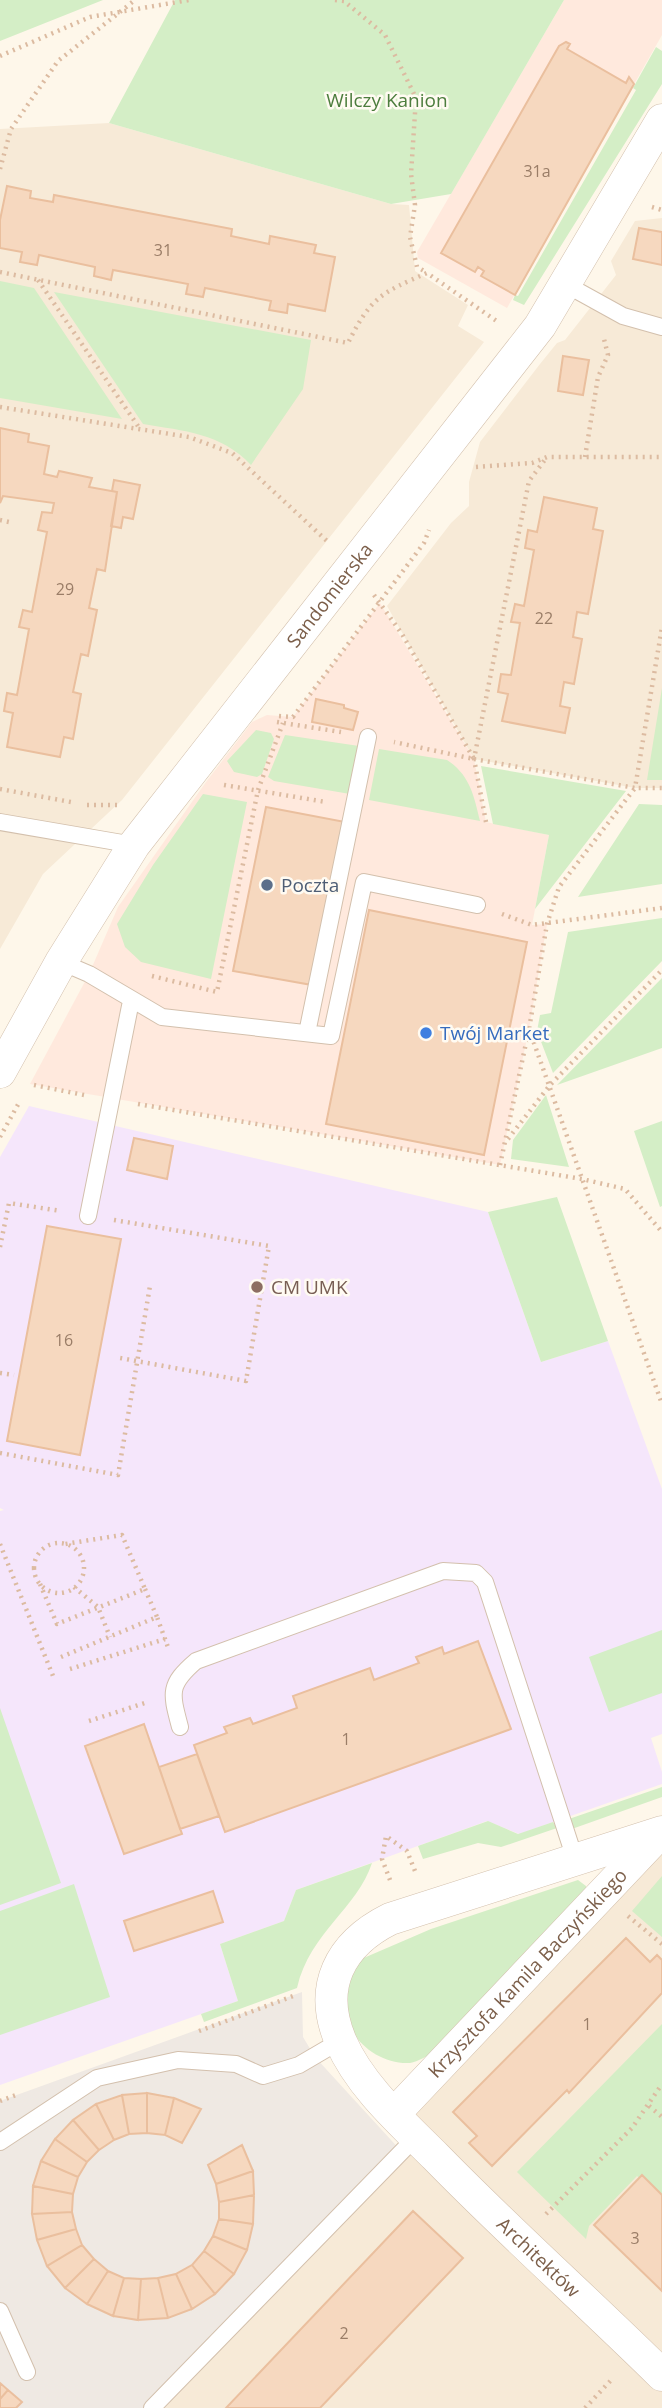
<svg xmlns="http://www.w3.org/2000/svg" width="662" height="2408" font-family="'Open Sans',sans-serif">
	<rect width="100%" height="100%" fill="#fef7ea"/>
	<!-- residential -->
	<path fill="#f7ead7" d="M109 123 391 204 409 205 415 271 468 305 458 326 484 342 122 800 43 874 0 949V129Z
		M662 218V788H635L474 759 387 606 451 523 469 506V482L480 442 540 364 557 343 565 340 616 275 611 261 635 221Z
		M662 1832V2408H152L416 2137 394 2114Z"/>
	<!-- commercial -->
	<path fill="#ffe9dd" d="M564 0H662V35L507 308 418 258 417 252Z
		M380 603 474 759 486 822 549 835 532 925 547 924 529 1029 500 1165 30 1084 89 974 118 907 206 782 252 722 267 715 293 717Z"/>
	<!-- industrial -->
	<path fill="#efe9e3" d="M302 1992 303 2037 315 2057 402 2152 152 2408H0V2101Z"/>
	<!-- education -->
	<path fill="#f5e6fb" d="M29 1106 488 1212 541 1362 608 1341 662 1489V1734L651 1738 662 1772V1784L519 1834 487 1821 296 1890 284 1921 220 1944 238 2001 0 2085V1511L4 1510 0 1508V1157Z"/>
	<!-- green -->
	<path fill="#d4eec6" d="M0 0H103L0 41Z
		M175 0H564L451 194 391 204 109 123Z
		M656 47 662 51V84L524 305 513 300 515 295 518 296 636 90 633 88Z
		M0 281 34 288 122 419 0 398Z
		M54 292 311 340 303 389 251 465C221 433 184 431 143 424Z
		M662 688V780H647Z
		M256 730 271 733 274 739 262 774 257 777 234 772 227 761Z
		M285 735 359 746 350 794 274 781 268 777Z
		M379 749 447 760C470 775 474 796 480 821L369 800Z
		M481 766 626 791 535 909 549 835 493 824Z
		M203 794 247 802 211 979 141 962 125 947 117 924 153 865Z
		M639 804 662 805V884L578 897Z
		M662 918V961L553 1073 537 1031 540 1015 551 1013 568 932Z
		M662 978V1048L557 1085Z
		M546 1095 569 1167 511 1159 513 1140Z
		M662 1121V1206L660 1207 634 1131Z
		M557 1197 608 1341 541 1362 488 1212Z
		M662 1630V1693L609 1712 589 1657Z
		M0 1708 61 1883 0 1905Z
		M662 1787V1797L569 1830 566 1820Z
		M488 1821 518 1834 553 1822 557 1828 501 1847 478 1843 423 1859 418 1846Z
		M372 1863C357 1909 310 1932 297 1988L204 2022 201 2014 238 2001 220 1944 284 1921 296 1890Z
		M662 1876V1937L632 1911Z
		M578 1880 586 1886V1896L435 2052C428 2055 418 2062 410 2063 375 2065 340 2033 345 1997 347 1984 354 1972 359 1960L431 1929Z
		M74 1884 110 1997 0 2035V1911Z
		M662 2024V2200L637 2176 589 2226 586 2239 517 2172Z"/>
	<!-- building -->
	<path fill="#f6d8bf" stroke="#eabf9e" stroke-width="2" d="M566 42 570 44 567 49 626 83 629 77 634 84 515 295 481 276 484 271 478 267 475 272 441 253 559 46Z
		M7 186 31 191 30 198 53 202 54 195 232 229 231 236 269 244 270 236 316 245 314 253 335 257 325 311 288 304 287 313 269 310 271 301 205 288 203 297 186 294 188 284 113 270 111 280 94 276 95 267 39 255 37 265 20 262 22 252 0 248V220Z
		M639 228 662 232V265L633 259Z
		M563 356 589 360 583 395 558 391Z
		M0 428 29 434 28 442 49 446 44 474 57 477 59 471 92 478 89 487 117 492 105 571 97 569 89 608 97 610 88 656 81 654 73 692 81 694 73 739 64 737 60 757 7 747 13 713 4 711 7 693 17 695 29 629 19 627 23 610 32 612 47 532 38 530 42 512 52 513 54 503 3 496 0 503Z
		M114 480 140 485 133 519 123 517 121 528 111 526 117 492 112 491Z
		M544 497 597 508 593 529 603 531 588 614 577 612 573 637 582 639 574 684 564 682 560 706 570 708 565 733 502 721 508 694 498 692 501 674 511 675 520 623 511 622 515 604 524 606 534 550 525 548 528 530 537 532Z
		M316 699 344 705V708L358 712 353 730 312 722Z
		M266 807 345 822 312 985 233 971Z
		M369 910 527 942 484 1155 326 1124Z
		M134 1138 173 1146 167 1179 127 1170Z
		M47 1226 121 1239 80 1455 7 1441Z
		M478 1641 511 1729 225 1832 194 1745 227 1733 224 1727 250 1718 253 1724 297 1708 293 1696 370 1668 374 1680 419 1663 416 1657 442 1647 444 1654Z
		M144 1724 182 1834 124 1854 85 1746Z
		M197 1754 219 1816 180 1829 159 1767Z
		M213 1891 223 1922 134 1951 124 1921Z
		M626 1938 650 1962 657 1955 662 1960V1993L569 2093 567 2090 492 2166 469 2143 477 2136 453 2112Z
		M147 2093 174 2098 165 2135 147 2133Z
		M147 2093V2133L129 2134 122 2095Z
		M122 2095 129 2134 114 2140 96 2104Z
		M174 2098 201 2109 182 2143 165 2135Z
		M96 2104 114 2140 99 2150 73 2120Z
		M73 2120 99 2150 87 2162 55 2139Z
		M55 2139 87 2162 78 2177 41 2161Z
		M242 2145 253 2171 216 2184 208 2165Z
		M41 2161 78 2177 73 2194 33 2186Z
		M253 2171 254 2195 219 2202 216 2184Z
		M642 2175 662 2195V2291L594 2225Z
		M33 2186 73 2194 72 2212 32 2214Z
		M254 2195 253 2224 219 2219V2202Z
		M413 2211 463 2258 320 2408H226Z
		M72 2212 76 2229 37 2240 32 2214Z
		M219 2219 253 2224 247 2250 213 2236Z
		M76 2229 82 2245 47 2266 37 2240Z
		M213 2236 247 2250 234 2274 204 2251Z
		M82 2245 94 2259 65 2288 47 2266Z
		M204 2251 234 2274 215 2294 192 2265Z
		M94 2259 108 2271 87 2304 65 2288Z
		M192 2265 215 2294 192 2309 176 2274Z
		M108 2271 124 2278 113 2316 87 2304Z
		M176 2274 192 2309 168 2318 158 2278Z
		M124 2278 141 2279 138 2320 113 2316Z
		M158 2278 168 2318 138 2320 141 2279Z
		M0 2383 8 2390 0 2399Z
		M8 2390 22 2402 16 2408H0V2399Z"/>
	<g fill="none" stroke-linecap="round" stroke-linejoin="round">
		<defs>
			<path id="service" d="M565 284 623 316 662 327
				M0 822 134 845
				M61 962 89 974 162 1017 331 1036 364 882 477 905
				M307 1033 368 737
				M88 1216 131 1001
				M180 1727C171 1693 168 1685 196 1661L443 1571 476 1573 485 1582 575 1859
				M0 2142 97 2078 178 2060 236 2064 263 2076 299 2065 340 2041
				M0 2311 27 2372
				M152 2408 416 2137"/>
			<g id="minor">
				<path id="s1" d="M0 1072 61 962 134 845 540 326 662 120"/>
				<path id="s2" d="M662 1832 390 1919C340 1944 317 1987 341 2042 360 2086 402 2123 436 2157 509 2232 587 2301 662 2375"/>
				<path id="s3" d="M394 2114 658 1835"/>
			</g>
		</defs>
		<!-- service casing -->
		<use href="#service" stroke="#d3c0ad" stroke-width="18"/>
		<!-- minor casing -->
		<use href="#minor" stroke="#d3c0ad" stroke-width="33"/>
		<!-- path -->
		<path stroke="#dcbba1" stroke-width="4.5" stroke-dasharray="2 5" stroke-linecap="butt" d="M335 0 344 1 385 35 416 98 411 174 415 205 410 237 417 267 426 272
			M0 56 90 17 189 0
			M0 169 11 129 58 61 135 0
			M652 207 662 210
			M0 272 348 343C371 297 381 293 427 273L498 322
			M38 280 140 429
			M0 407 189 437 232 453 327 541
			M585 457 598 377 608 355 604 339
			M476 467 532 463 547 457H662
			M0 520 9 522
			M374 595 402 634 474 759 394 742
			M279 716 293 717 424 543 429 530
			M277 722 341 732
			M474 759 635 788 662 627
			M224 785 326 802
			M0 789 71 802
			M87 805H120
			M486 822 474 759 529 481 547 457
			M502 914 532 925 662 908
			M152 976 217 992 258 790 283 723
			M529 1029 662 1404
			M34 1085 84 1095
			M138 1104 582 1179 625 1189 662 1232
			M0 1137 20 1101
			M508 1139 550 1085 662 970
			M500 1165 529 1029 547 924 559 887 635 788H662
			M114 1220 269 1246 246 1381 120 1358
			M0 1247 9 1203 61 1211
			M0 1373 14 1375
			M0 1453 118 1475 150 1286
			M34 1568a25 25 0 1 1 50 0a25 25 0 1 1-50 0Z
			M0 1544 53 1676
			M40 1584 57 1624 145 1589 122 1535 65 1544
			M74 1587 98 1607 110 1637
			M145 1589 157 1617
			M61 1657 157 1617 169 1650
			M70 1669 165 1639
			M89 1721 148 1702
			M390 1880 382 1859 386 1836 407 1851 415 1871
			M628 1916 662 1944
			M199 2031 296 1995
			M0 2101 16 2095
			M649 2106 662 2117
			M546 2214 632 2128 662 2084
			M585 2408 613 2378"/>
		<!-- service -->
		<use href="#service" stroke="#fff" stroke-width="16"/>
		<!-- minor -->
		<use href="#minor" stroke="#fff" stroke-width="32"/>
	</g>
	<!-- markers -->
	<circle fill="#5c6f8a" stroke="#fffbf2" stroke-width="2.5" cx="267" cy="885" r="7"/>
	<circle fill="#3f7fe0" stroke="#fffbf2" stroke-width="2.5" cx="426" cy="1033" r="7"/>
	<circle fill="#8d6e63" stroke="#fffbf2" stroke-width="2.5" cx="257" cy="1287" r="7"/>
	<g text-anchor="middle" stroke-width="5" stroke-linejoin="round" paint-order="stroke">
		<!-- number labels -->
		<g font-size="16" fill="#9a7d67">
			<text x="537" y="177">31a</text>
			<text x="163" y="256">31</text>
			<text x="65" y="595">29</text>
			<text x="544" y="624">22</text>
			<text x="64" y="1346">16</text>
			<text x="346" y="1745">1</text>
			<text x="587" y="2030">1</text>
			<text x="635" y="2244">3</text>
			<text x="344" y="2339">2</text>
		</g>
		<!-- park labels -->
		<g font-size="19" fill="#4c7d3d" stroke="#fffbf2">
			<text x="387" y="107">Wilczy Kanion</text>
		</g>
		<!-- street labels -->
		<g font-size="19" fill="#7c5f4a" stroke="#fffbf2">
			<text dy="7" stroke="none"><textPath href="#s1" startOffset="581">Sandomierska</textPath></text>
			<text dy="7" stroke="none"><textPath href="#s3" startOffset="194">Krzysztofa Kamila Baczyńskiego</textPath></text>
			<text dy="7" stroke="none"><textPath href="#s2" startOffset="728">Architektów</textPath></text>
		</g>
		<!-- service labels -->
		<g font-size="19" fill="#4e5e75" stroke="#fffbf2" text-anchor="start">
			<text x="281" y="892">Poczta</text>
		</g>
		<!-- shop labels -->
		<g font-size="19" fill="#366cbe" stroke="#fffbf2" text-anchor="start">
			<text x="440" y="1040">Twój Market</text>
		</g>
		<!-- education labels -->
		<g font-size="19" fill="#785e54" stroke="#fffbf2" text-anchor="start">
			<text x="271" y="1294">CM UMK</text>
		</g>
	</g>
</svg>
